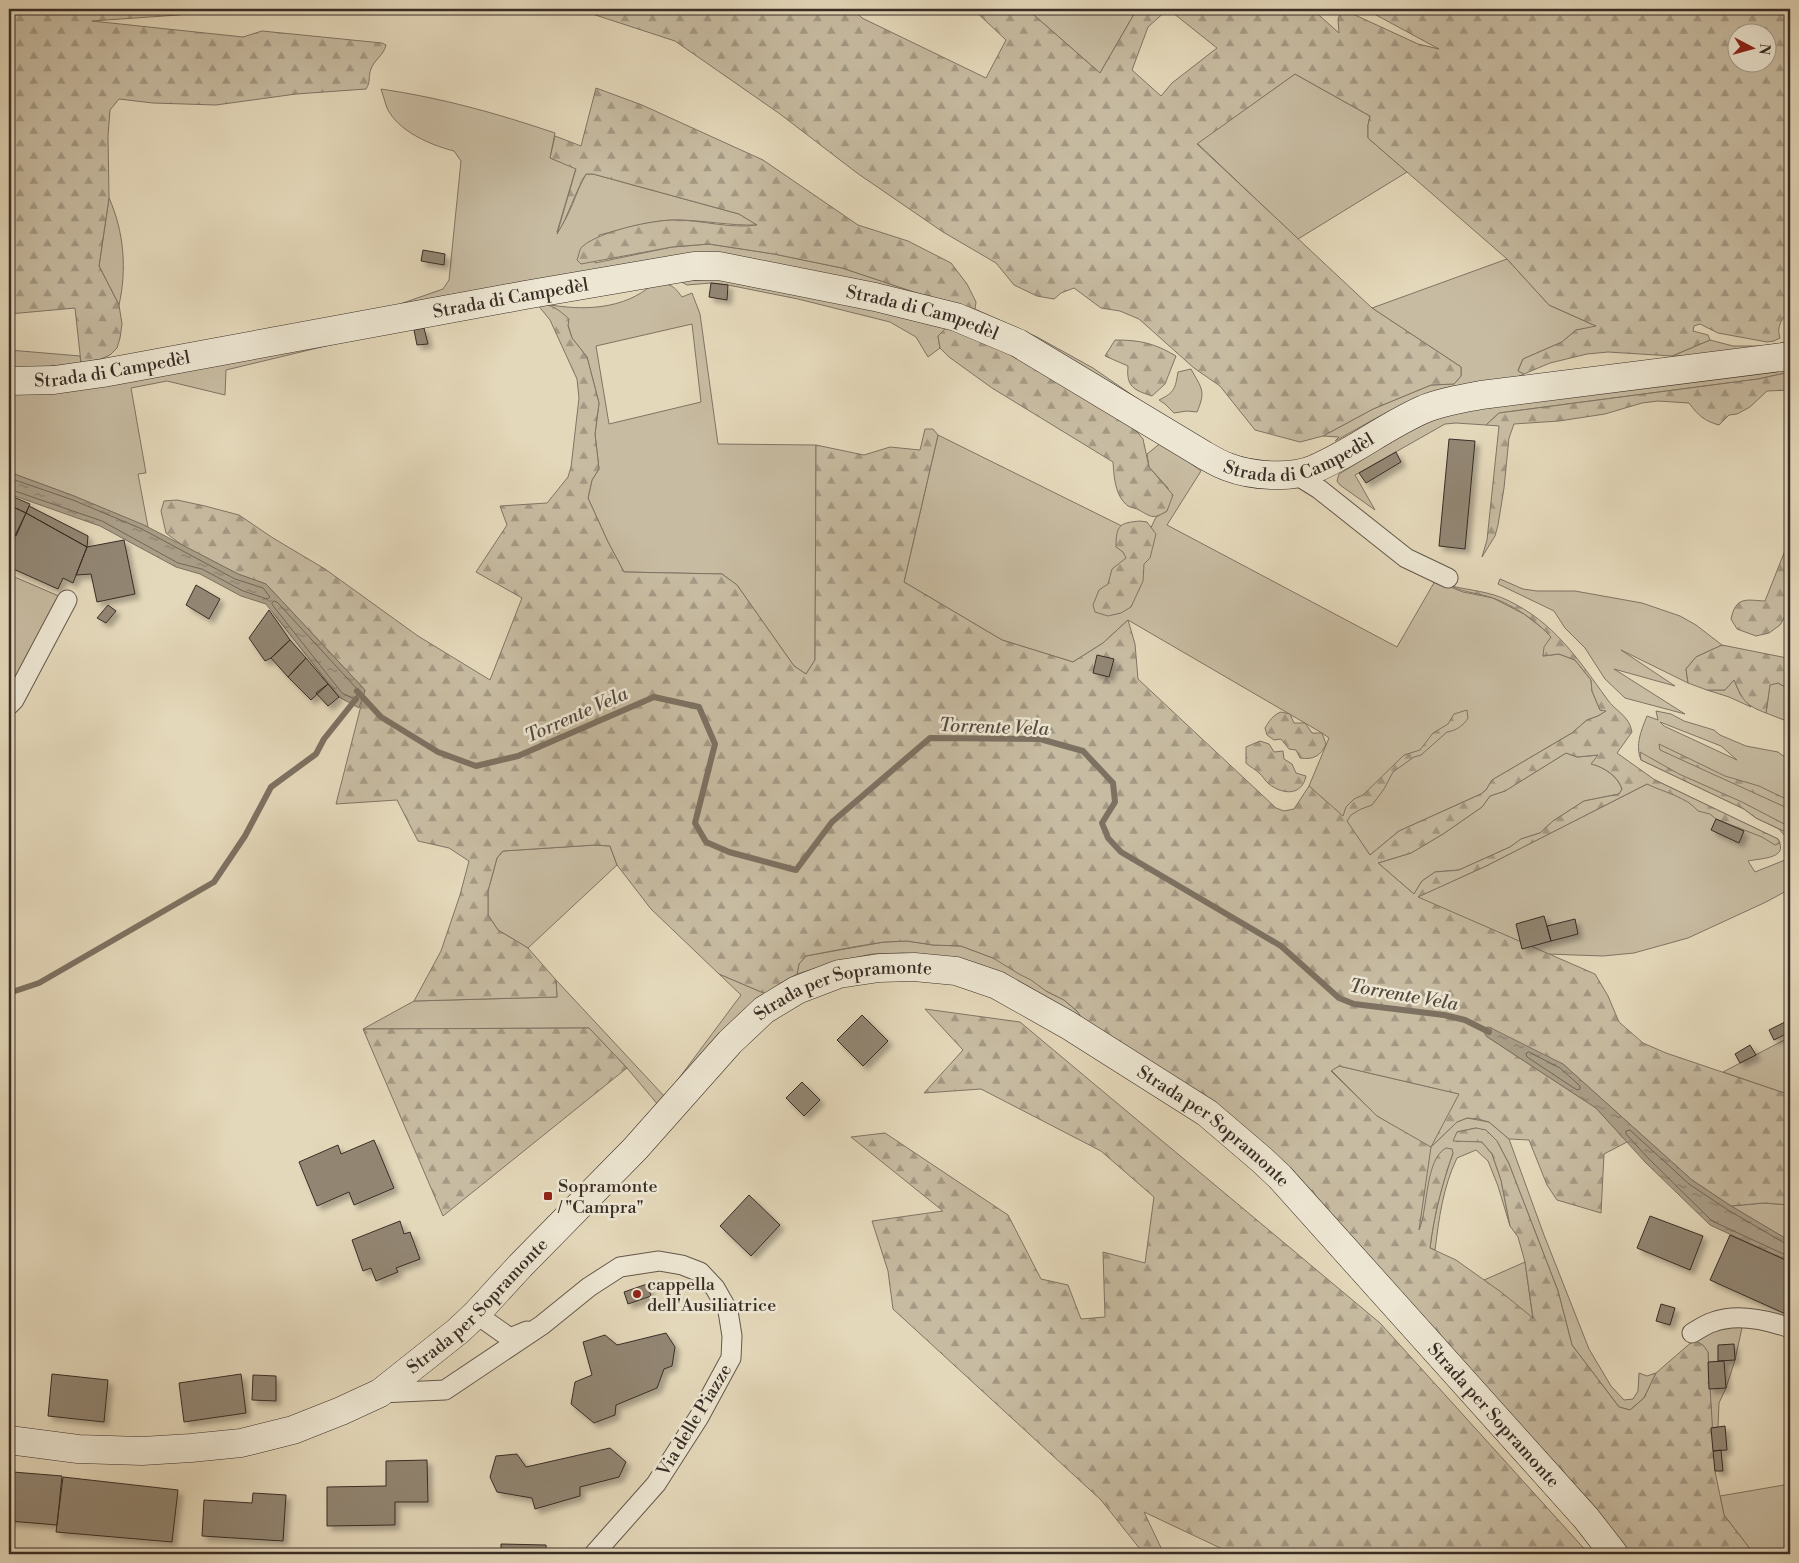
<svg xmlns="http://www.w3.org/2000/svg" width="1799" height="1563" font-family="'Libre Bodoni',serif">
	<defs>
		<pattern id="forest-firs" width="22" height="20" patternUnits="userSpaceOnUse" patternTransform="scale(1.25)"><rect width="22" height="20" fill="#c7bba1"/><path d="M5 1l3.5 6h-7zM16 11l3.5 6h-7z" fill="#a39883"/></pattern>
		<pattern id="water-ripples" width="26" height="14" patternUnits="userSpaceOnUse" patternTransform="scale(1.25)"><rect width="26" height="14" fill="#aa9e88"/><path d="M2 4q2-2 4 0t4 0M15 11q2-2 4 0t4 0" fill="none" stroke="#8b816f"/></pattern>
		<filter id="shadow"><feDropShadow dx="4.5" dy="4.5" stdDeviation="2.5" flood-color="#0004"/></filter>
	</defs>
	<rect width="100%" height="100%" fill="#e4d8ba"/>
	<filter id="stains"><feTurbulence type="fractalNoise" baseFrequency=".004" numOctaves="4"/><feColorMatrix values="0 0 0 0 .2 0 0 0 0 .09 0 0 0 0 .02 0 0 0 .5 -.17"/></filter>
	<radialGradient id="worn" r=".72"><stop offset=".6" stop-color="#630" stop-opacity="0"/><stop offset="1" stop-color="#630" stop-opacity=".3"/></radialGradient>
	<!-- green -->
	<path fill="#c7bba1" stroke="#807464" fill-rule="evenodd" d="M1027 9H1137L1100 73Z
		M1295 74 1370 116 1368 125V138L1407 172 1298 239 1197 143Z
		M381 89C442 98 496 113 555 133L550 158 576 168 557 232C571 215 575 193 586 174H593L739 214 757 225C730 226 703 220 676 220 651 220 624 229 599 235L595 263 672 247 709 244 774 254 842 268 920 294 975 309 1037 337 1093 368 1187 433 858 282 566 276 543 278 400 304 443 289 449 280 461 161 454 151C430 145 398 131 387 108 385 102 383 95 381 89Z
		M109 198C124 231 127 270 119 305L99 266Z
		M1507 259 1549 305 1598 327 1576 330 1562 342 1523 359 1518 370 1524 374C1500 387 1471 382 1445 388 1406 399 1370 422 1335 441L1339 437 1323 436 1373 409 1431 385 1454 384 1461 376V367L1372 308Z
		M714 279 736 280 948 326 938 336 940 348 928 357 916 337 890 322 798 299 728 285 711 283 687 285 680 281Z
		M653 284C669 284 672 283 682 297L692 293 700 314 718 444 816 445 815 660 806 674 794 666 737 585 722 574 624 572 608 542 588 498 592 480 599 469 595 434 599 403 587 357 572 338 568 325 545 304C582 311 624 310 653 284ZM692 324 701 402 609 424 596 346Z
		M1710 340 1733 346H1762L1790 342V345L1699 356H1672Z
		M334 344 226 370 225 395 167 381 131 388 146 473 138 474 148 527 74 496 9 472V392Z
		M9 350 80 356 81 363 44 367 9 368Z
		M1790 366V372L1758 379 1499 413 1486 425 1456 423 1445 424 1355 475 1375 510 1340 485 1337 481 1339 474C1370 456 1401 434 1434 420 1450 414 1467 411 1483 407Z
		M1191 369C1202 389 1206 391 1197 412L1187 411 1174 413 1165 404 1159 400C1175 392 1175 389 1178 372Z
		M938 435 1146 538 1156 517 1167 511 1168 488 1149 467 1147 454 1162 442 1201 471 1167 525 1397 647 1435 581 1463 592 1493 598 1524 614 1546 631 1551 637 1543 656 1559 654 1575 660 1591 680 1592 691 1600 710 1607 711 1598 716 1587 720 1572 733 1492 780 1486 790 1481 794 1399 831 1370 855 1343 817 1309 786 1329 738 1322 733 1128 620 1103 643 1073 662 1002 640 904 582Z
		M10 575 61 597 9 696V577Z
		M1500 579 1523 589 1537 591H1575L1642 603 1680 616 1696 625 1722 645 1696 657 1686 669 1688 683 1621 650 1675 686 1614 669 1685 714 1625 698 1605 679 1585 648 1565 628 1554 611 1498 584Z
		M1734 680 1740 694 1751 707 1729 697 1707 690H1725Z
		M1778 683 1787 688 1789 707 1784 720 1766 713 1770 684Z
		M1656 711 1671 714 1684 721 1714 730 1720 735 1746 746 1778 752 1790 761V842L1779 829 1756 818 1744 809 1641 760C1635 745 1641 731 1647 716L1658 720ZM1660 722 1721 746 1737 760 1664 726Z
		M1566 753 1577 757 1599 755 1592 764C1604 767 1618 777 1622 789L1619 794 1584 801 1553 821 1540 833 1521 839 1510 847 1459 870 1435 872 1422 881 1414 894 1378 863 1411 853 1443 834 1482 807 1490 796 1505 791Z
		M1655 780 1778 839C1789 859 1762 858 1748 861L1755 872 1785 860 1790 852V889L1766 902 1688 938 1634 953 1603 956 1548 954 1417 897 1486 866Z
		M595 845 610 846 617 865 528 948 498 930 488 915V891L497 858 503 851Z
		M1015 936 1046 991 1064 1000 1077 1011 1084 1021 938 956 903 953 872 954 839 961 797 974 799 964 806 956 884 942 907 941 933 945 961 946 993 958Z
		M719 974 766 994 659 1106 627 1068 589 1028 363 1029 414 1001 557 997 556 980 665 1097 741 995Z
		M1790 1037V1095L1723 1072Z
		M1339 1066 1460 1094 1433 1145 1457 1122 1467 1118 1489 1122 1509 1139 1544 1235 1589 1349 1611 1386 1624 1400 1633 1399 1638 1391 1639 1373 1647 1376 1656 1373 1644 1398 1630 1410 1619 1407 1572 1345 1558 1291 1509 1164 1497 1141 1476 1128 1457 1132V1142L1465 1140 1482 1142 1492 1154 1501 1180 1510 1226 1498 1186 1488 1161 1476 1150 1457 1158C1443 1187 1439 1218 1435 1250L1430 1248C1434 1215 1442 1184 1453 1153L1417 1242 1430 1148 1377 1116 1331 1070Z
		M1764 1203 1790 1205V1241L1731 1206Z
		M1525 1262 1533 1319 1484 1280Z
		M1743 1323 1735 1360 1726 1388 1719 1403 1718 1427 1711 1428 1708 1352 1694 1340 1708 1331Z
		M1790 1484V1554H1754L1724 1515 1720 1496Z"/>
	<!-- forest -->
	<path fill="url(#forest-firs)" stroke="#807464" fill-rule="evenodd" d="M9 9H214L178 15 92 21 243 37 262 31 382 43 386 45C384 55 374 60 371 69 368 76 371 82 366 89L296 94 216 105 153 103 119 99 110 110 108 136 109 198 99 266 119 305 122 324 120 338 117 348 110 355 101 359 81 363 75 308 9 314Z
		M577 9H853L862 18 986 78 1006 40 973 9H1027L1100 73 1137 9H1312L1339 33 1338 19 1342 9 1418 44 1439 49 1365 9H1790V310C1782 319 1776 326 1780 338L1774 341 1767 342 1718 333 1700 324 1694 326 1693 331 1708 335 1710 340 1672 356 1608 352 1587 354 1550 363 1524 374 1518 371 1523 359 1562 342 1576 330 1596 326 1549 305 1507 259 1368 138V125L1370 116 1295 74 1197 144 1372 308 1461 367V376L1454 384 1431 385 1373 409 1323 436 1300 442 1255 430 1220 386 1194 368 1139 319 1120 311 1101 308 1074 288 1061 293 1054 299 1037 296 1014 285 996 263 943 232 857 173 780 114 675 41ZM1168 9 1217 48 1172 83 1161 96 1132 70 1148 27ZM1736 32H1766V62H1736Z
		M596 88 642 105 763 160 858 225 908 241 951 263 967 284 976 302 975 309 920 294 842 268 774 254 709 244 672 247 581 264 577 260C579 255 579 249 583 246 601 231 652 220 675 220 702 220 730 229 757 225L739 214 593 174H586C574 194 569 215 557 234L576 169 550 158 555 136 581 146Z
		M537 304C551 303 559 310 569 319L568 326 572 338 587 357 599 403 595 434 599 469 592 480 588 498 608 542 624 572 722 574 737 585 794 666 806 674 815 660 816 445 864 455 890 447 920 450 925 429H933L938 435 904 582 1002 640 1073 662 1103 643 1128 620 1135 644 1138 679 1276 808 1284 811 1294 809 1309 786 1343 816 1346 807 1354 799 1363 795 1404 755 1420 750 1433 733 1448 724 1454 714 1467 710 1468 718C1464 725 1456 731 1447 732L1421 755 1414 757 1393 772 1384 789 1372 805 1361 809 1351 815 1347 821 1370 855 1399 831 1481 794 1486 790 1492 780 1572 733 1587 720 1598 716 1606 711 1600 710 1592 691 1591 680 1575 660 1559 654 1543 656 1544 647 1551 637C1537 621 1513 605 1493 598 1479 593 1465 593 1451 586 1469 590 1491 592 1507 600 1554 622 1578 659 1607 699 1616 712 1629 715 1632 732L1617 753 1655 780 1778 839 1780 843 1775 845 1762 837 1716 819 1710 814 1698 811C1687 797 1663 792 1647 784L1486 866 1418 897 1595 974 1608 996 1619 1022 1643 1043 1666 1053 1790 1095V1205L1764 1203 1731 1206 1692 1180 1563 1064 1486 1036 1596 1108 1627 1142 1604 1154 1601 1213 1557 1200 1547 1185 1529 1140 1509 1139 1489 1122 1478 1119 1467 1118 1457 1122 1431 1147 1419 1230C1428 1210 1425 1159 1446 1148L1452 1149 1453 1153C1442 1184 1434 1215 1430 1248L1456 1260 1501 1292 1533 1318 1525 1262 1518 1237 1510 1226 1501 1180 1492 1154 1482 1142 1453 1141 1457 1132 1476 1128 1486 1130 1497 1141 1509 1164 1558 1291 1572 1345 1619 1407 1630 1410 1644 1398 1656 1373 1694 1340 1703 1345 1708 1352 1715 1471 1724 1515 1754 1554H1628L1617 1539 1246 1128 1226 1112 1084 1021 1077 1011 1064 1000 1046 991 1031 980 1019 974 993 958 961 946 933 945 907 941 884 942 853 947 806 956 799 964 797 974 781 983 766 994 719 974 651 909 617 865 610 846 595 845 503 851 497 858 488 891V915L498 930 528 948 556 980 557 997 414 1001 441 951 460 895 469 861 449 848 418 841 397 800 336 804 365 690 266 584 238 574 182 545 166 533 161 511 164 501 177 500 205 506 239 515 273 538 325 569 418 636 490 680 522 598 476 572 507 525 500 506 547 503 568 477 571 467 579 398 577 379 550 320ZM1566 753 1577 757 1598 755 1591 764C1604 767 1618 776 1622 789L1619 794 1584 801 1553 821 1540 833 1521 839 1510 847 1459 870 1435 872 1422 881 1414 894 1378 863 1411 853 1443 834 1482 807 1490 796 1505 791ZM1339 1066 1459 1094 1431 1147 1377 1116 1331 1071Z
		M948 326 994 345 1133 427 1143 439 1149 467 1173 495 1167 511C1153 519 1153 518 1139 510 1136 508 1132 508 1128 506 1115 496 1114 477 1113 462L992 388 949 357 940 348 938 336Z
		M1115 340C1140 340 1154 343 1176 356L1165 384 1152 396C1134 390 1126 387 1128 366L1105 356Z
		M1790 372V390L1767 391 1750 407 1737 414 1729 415 1719 425C1704 421 1698 415 1689 403L1658 401 1642 403 1605 414 1559 421 1514 424 1509 438 1504 488 1498 525 1495 536 1482 557 1487 540 1499 426 1486 425 1499 413 1758 379Z
		M1140 521 1147 522 1156 534 1150 558 1144 564 1143 581 1131 607 1121 613 1108 616 1095 612 1093 605 1099 590 1108 584 1112 569 1126 558 1123 552 1116 547C1116 524 1120 523 1140 521Z
		M1790 538V608L1780 625 1769 633 1756 636 1737 629 1731 619C1736 596 1746 600 1765 601Z
		M1722 645 1787 658 1790 646V722L1784 720 1789 707 1787 688 1778 683 1770 685 1766 713C1745 705 1743 701 1734 680L1725 690H1707L1688 683 1686 669 1696 657Z
		M1281 712 1290 714 1294 723H1305L1312 733H1322L1326 744C1321 756 1313 760 1300 758L1296 750 1289 749 1281 739 1274 740 1267 735 1265 728C1269 721 1273 715 1281 712Z
		M1260 741 1269 744 1274 752 1283 751 1284 759 1292 764 1296 773 1306 776C1302 796 1283 795 1269 784 1265 781 1263 776 1259 773 1255 769 1250 767 1246 763V747Z
		M1659 744 1725 776 1759 786 1786 799 1790 802V811L1785 807 1660 750Z
		M1640 752 1679 774 1742 802 1790 827V834L1756 818 1744 809 1641 760Z
		M925 1009 1020 1022 1380 1323 1589 1554H1233L1144 1512 1164 1554H1144L1101 1500 893 1309 888 1271 872 1221 943 1211 851 1137 885 1133 1008 1215 1041 1279 1068 1285 1081 1319 1105 1317 1103 1252 1145 1263 1154 1197 1101 1151 981 1089 924 1093 963 1050Z
		M589 1028 627 1068 443 1216 363 1029Z"/>
	<!-- water -->
	<path fill="url(#water-ripples)" stroke="#7d7161" d="M9 472 74 496 144 525 238 574 266 584 365 690 359 708 339 697 266 604 241 596 200 574 176 567 100 526 9 494Z
		M1489 1027 1563 1064 1692 1180 1731 1206 1790 1241V1262L1710 1225 1645 1162 1596 1108 1486 1036 1482 1028Z"/>
	<g fill="none" stroke-linecap="round" stroke-linejoin="round">
		<!-- shore -->
		<path stroke="#726657" stroke-width="1" d="M9 478 73 500 142 529 235 579 263 588 270 597 267 599 243 591 202 569 178 563 102 521 9 489
			M274 601 277 602 358 690 356 699H354L342 693 274 607 272 604Z
			M1529 1052 1560 1068 1580 1086V1089L1577 1090 1527 1057 1526 1054Z
			M1790 1245 1786 1244 1728 1210 1689 1184 1630 1130 1626 1131V1134L1648 1158 1712 1221 1790 1257"/>
		<!-- stream -->
		<path stroke="#7d7161" stroke-width="6" d="M357 691 381 717 438 752 476 766 518 756 654 697 699 707 715 744 695 823 706 842 729 852 796 870 832 822 930 738 1040 739 1083 751 1113 783 1115 802 1102 823 1108 838 1121 852 1281 946 1339 998 1354 1004 1444 1015 1465 1020 1489 1032
			M9 993 39 983 214 882 245 836 271 787 316 754 324 739 356 699"/>
	</g>
	<!-- building -->
	<path fill="#928673" stroke="#392d26" filter="url(#shadow)" d="M423 250 445 254 444 265 421 261Z
		M711 283 728 285 727 300 709 297Z
		M424 328 428 344 417 345 414 330Z
		M1449 439 1475 441 1465 549 1439 546Z
		M1396 452 1401 462 1366 483 1359 473Z
		M9 495 30 504 26 513 9 505Z
		M9 505 26 513 16 536 9 533Z
		M29 506 88 536 87 547 26 513Z
		M26 513 87 547 73 583 63 578 58 589 9 567V548Z
		M124 540 135 594 97 602 91 574 76 575 87 547Z
		M196 585 220 599 209 619 186 605Z
		M108 605 116 611 106 623 97 618Z
		M269 610 290 640 271 658 265 661 249 638Z
		M290 640 306 658 288 677 271 658Z
		M1097 655 1114 659 1109 677 1093 673Z
		M306 658 328 684 311 700 288 677Z
		M328 684 339 697 328 706 316 693Z
		M1716 819 1744 831 1739 843 1711 830Z
		M1544 916 1551 941 1522 949 1516 924Z
		M1575 919 1578 934 1551 941 1547 926Z
		M862 1015 888 1041 863 1066 837 1040Z
		M1785 1022 1790 1032 1774 1040 1769 1030Z
		M1750 1045 1756 1055 1740 1063 1735 1054Z
		M802 1082 820 1100 804 1116 786 1098Z
		M374 1140 394 1188 354 1205 349 1192 317 1206 299 1162 338 1145 341 1154Z
		M749 1195 780 1225 751 1256 720 1226Z
		M1650 1216 1703 1236 1690 1270 1637 1248Z
		M400 1221 404 1234 410 1232 420 1259 396 1268 398 1272 376 1281 371 1268 363 1271 352 1240Z
		M1730 1235 1790 1262V1283L1787 1290 1790 1291V1316L1710 1280Z
		M647 1284 651 1296 628 1304 624 1292Z
		M1661 1304 1675 1308 1670 1325 1656 1321Z
		M666 1333 675 1347 672 1366 664 1369 657 1388 616 1405 615 1415 594 1423 571 1404 575 1382 592 1375 583 1342 605 1335 617 1345Z
		M1734 1344 1735 1360 1718 1361V1345Z
		M1724 1361 1726 1388 1709 1389 1708 1362Z
		M52 1374 108 1380 104 1422 48 1416Z
		M241 1374 246 1413 184 1422 179 1383Z
		M253 1375 276 1376V1401L252 1400Z
		M1725 1426 1727 1450 1713 1451 1711 1428Z
		M610 1448 626 1462 619 1477 580 1487V1496L535 1509 532 1498 497 1492 490 1477 496 1456 517 1454 526 1467Z
		M1721 1450 1723 1471H1715L1713 1451Z
		M427 1460 428 1502H395V1525L327 1526V1487L386 1486V1461Z
		M13 1472 62 1476 57 1525 9 1521Z
		M63 1477 178 1490 172 1542 56 1532Z
		M253 1493 286 1495 283 1541 202 1536 204 1500 252 1503Z
		M501 1544 546 1545V1554H501Z
		M432 1549H483V1554H432Z"/>
	<g fill="none" stroke-linecap="round" stroke-linejoin="round">
		<defs>
			<path id="street" d="M1295 474 1319 489 1406 558 1448 578
				M9 705 14 700 67 600
				M473 1316 486 1321 510 1338 527 1331
				M1692 1333C1699 1329 1706 1324 1713 1322 1737 1313 1767 1320 1790 1328
				M380 1393 445 1390 542 1325 589 1287 620 1267 659 1261 682 1265 700 1272 715 1288 728 1311 732 1336 731 1358 699 1417 656 1484 594 1554"/>
			<g id="secondary">
				<path id="s1" d="M9 381 54 380 103 373 525 295 694 266H719L875 297 956 317 1018 343 1204 455C1211 459 1219 464 1228 467 1251 476 1291 479 1314 469 1352 453 1384 427 1422 410 1440 402 1461 399 1481 395L1790 356"/>
				<path id="s2" d="M9 1440 78 1449 142 1451 191 1448 241 1443 293 1430 341 1411 380 1393 458 1331 476 1314 520 1266 635 1149 730 1042 764 1010 797 990 839 974 879 968 914 967 956 971 997 985 1068 1025 1207 1113 1262 1160 1280 1177 1586 1518 1614 1554"/>
			</g>
		</defs>
		<!-- street casing -->
		<use href="#street" stroke="#64584b" stroke-width="21"/>
		<!-- secondary casing -->
		<use href="#secondary" stroke="#392d26" stroke-width="29"/>
		<!-- street -->
		<use href="#street" stroke="#ede6d2" stroke-width="19"/>
		<!-- secondary -->
		<use href="#secondary" stroke="#ede6d2" stroke-width="28"/>
	</g>
	<!-- markers -->
	<g fill="#8f2418" stroke="#ede6d2" stroke-width="2">
		<rect x="543" y="1191" width="10" height="10" rx="2.5"/>
		<circle cx="637" cy="1294" r="5"/>
	</g>
	<g text-anchor="middle" stroke-width="5" stroke-linejoin="round" paint-order="stroke">
		<!-- street labels -->
		<g font-size="18" fill="#392d26" stroke="#ede6d2">
			<text dy="6" stroke="none"><textPath href="#s1" startOffset="509">Strada di Campedèl</textPath></text>
			<text dy="6" stroke="none"><textPath href="#s1" startOffset="929">Strada di Campedèl</textPath></text>
			<text dy="6" stroke="none"><textPath href="#s1" startOffset="104">Strada di Campedèl</textPath></text>
			<text dy="6" stroke="none"><textPath href="#s1" startOffset="1349">Strada di Campedèl</textPath></text>
			<text dy="6" stroke="none"><textPath href="#s2" startOffset="1008">Strada per Sopramonte</textPath></text>
			<text dy="6" stroke="none"><textPath href="#s2" startOffset="1428">Strada per Sopramonte</textPath></text>
			<text dy="6" stroke="none"><textPath href="#s2" startOffset="512">Strada per Sopramonte</textPath></text>
			<text dy="6" stroke="none"><textPath href="#s2" startOffset="1832">Strada per Sopramonte</textPath></text>
			<text transform="translate(694 1420) rotate(-59)" y="6">Via delle Piazze</text>
		</g>
		<!-- poi labels -->
		<g font-size="18" fill="#392d26" stroke="#ede6d2" text-anchor="start">
			<text x="558" y="1192">Sopramonte<tspan x="558" dy="21">/ "Campra"</tspan></text>
			<text x="647" y="1290">cappella<tspan x="647" dy="21">dell'Ausiliatrice</tspan></text>
		</g>
		<!-- water labels -->
		<g font-size="19" font-style="italic" fill="#55493e" stroke="#ede6d2">
			<text transform="translate(576 714) rotate(-24)" y="7">Torrente Vela</text>
			<text transform="translate(994 726) rotate(2)" y="7">Torrente Vela</text>
			<text transform="translate(1404 994) rotate(10)" y="7">Torrente Vela</text>
		</g>
	</g>
	<!-- margin -->
	<rect width="1799" height="1563" fill="none" stroke="#e4d8ba" stroke-width="30"/>
	<rect x="10" y="10" width="1779" height="1543" fill="none" stroke="#392d26" stroke-width="2.5"/>
	<rect x="15" y="15" width="1769" height="1533" fill="none" stroke="#392d26"/>
	<!-- north arrow -->
	<g transform="translate(1752 48) rotate(96)"><circle r="24" fill="#ede6d2" stroke="#a59c8d"/>
	<path d="M0-4L9 19L0 12L-9 19Z" fill="#8f2418"/>
	<text y="-8" font-size="14" font-weight="bold" text-anchor="middle" fill="#392d26">N</text>
	</g>
	<rect width="100%" height="100%" filter="url(#stains)"/>
	<rect width="100%" height="100%" fill="url(#worn)"/>
</svg>
